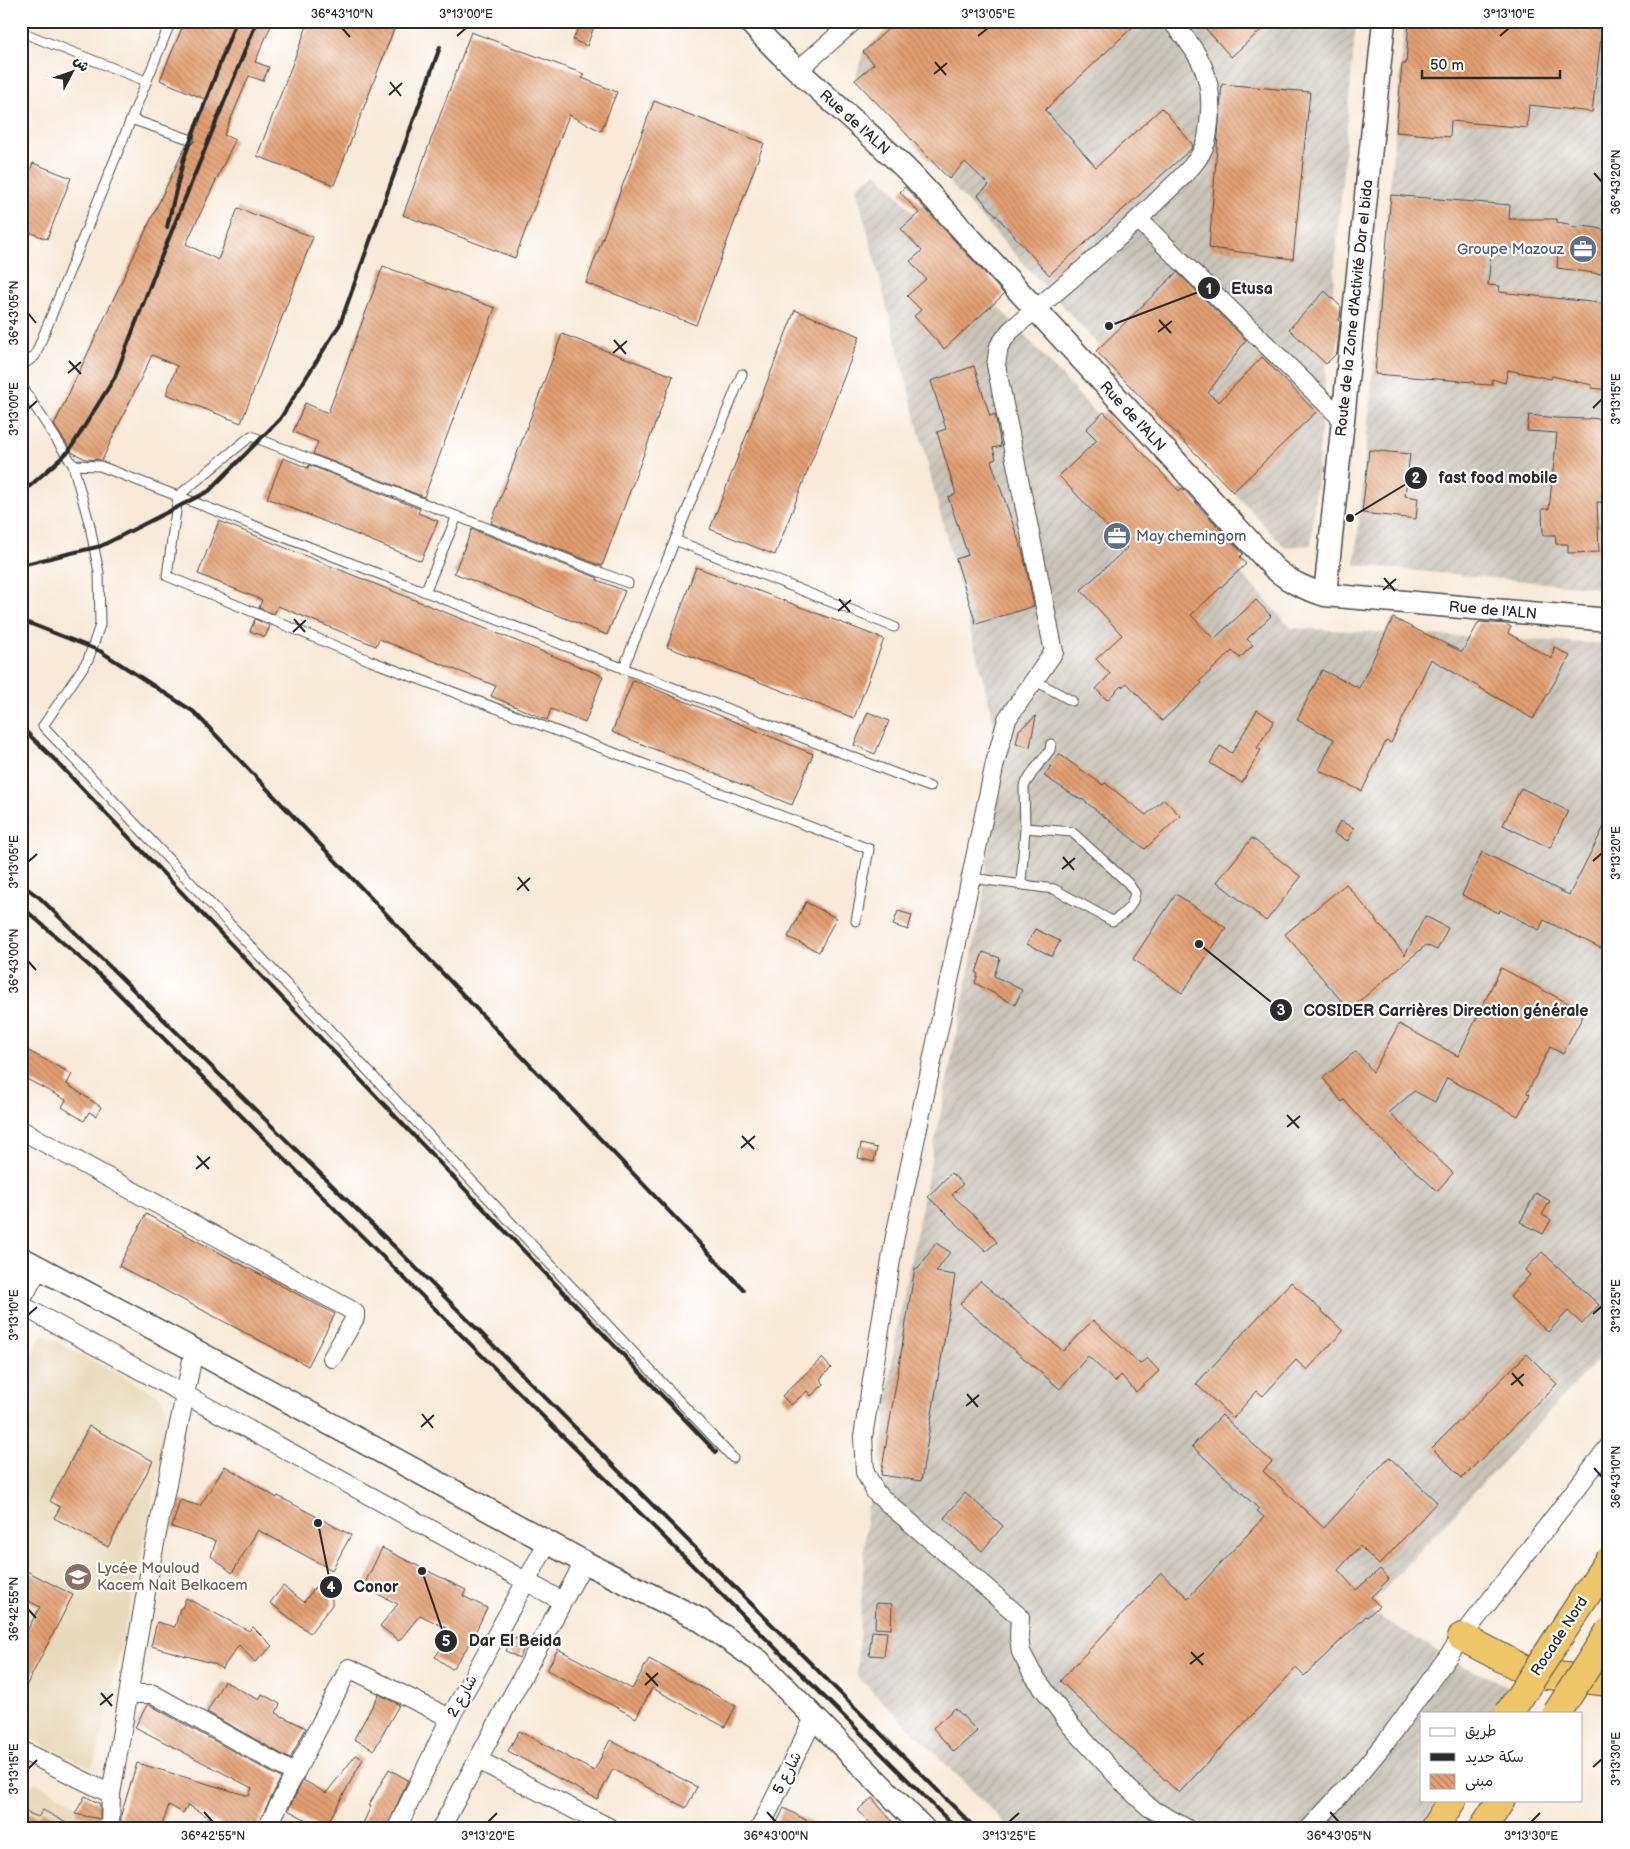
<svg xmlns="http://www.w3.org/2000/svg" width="1630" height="1849" font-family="'Balsamiq Sans','Playpen Sans Arabic',sans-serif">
	<defs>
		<pattern id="industrial-furrows" width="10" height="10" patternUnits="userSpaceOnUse" patternTransform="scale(1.25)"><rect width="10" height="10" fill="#c9c3b8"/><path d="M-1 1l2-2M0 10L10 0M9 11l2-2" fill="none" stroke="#ada89e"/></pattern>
		<pattern id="building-back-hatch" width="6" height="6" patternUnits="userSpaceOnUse" patternTransform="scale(1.25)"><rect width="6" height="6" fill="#e39f71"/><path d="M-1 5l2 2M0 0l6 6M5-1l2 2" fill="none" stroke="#b8825d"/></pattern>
	</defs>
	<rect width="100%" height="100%" fill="#fff"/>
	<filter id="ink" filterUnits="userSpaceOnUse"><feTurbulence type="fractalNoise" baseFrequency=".02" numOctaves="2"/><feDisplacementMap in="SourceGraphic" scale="10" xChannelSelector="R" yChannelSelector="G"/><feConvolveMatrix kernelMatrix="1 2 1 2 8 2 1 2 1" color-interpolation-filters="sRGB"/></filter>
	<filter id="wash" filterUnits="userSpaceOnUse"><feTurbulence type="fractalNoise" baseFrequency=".0096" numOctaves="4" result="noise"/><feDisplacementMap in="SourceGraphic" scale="20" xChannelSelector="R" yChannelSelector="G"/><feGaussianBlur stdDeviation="1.12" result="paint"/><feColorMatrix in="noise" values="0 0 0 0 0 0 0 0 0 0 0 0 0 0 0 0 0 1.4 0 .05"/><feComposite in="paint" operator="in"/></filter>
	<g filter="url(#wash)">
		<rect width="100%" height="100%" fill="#f8e9d8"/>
		<!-- built -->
		<path fill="#e8d9ba" d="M42 1334 161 1397 170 1419 97 1755 91 1768 21 1734V1376Z
			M35 1782 101 1819 100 1828H21V1804Z"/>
		<!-- industrial -->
		<path fill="url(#industrial-furrows)" d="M897 21H1356L1311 545 1284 547 855 80 863 52Z
			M1405 21H1609V589L1355 565Z
			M876 172 1291 628 1609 644V1347L1366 1609 1465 1667 1513 1688 1496 1713H1421V1800H1438L1419 1828H1010L857 1676 867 1508 883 1482 880 1461 894 1347 907 1277 921 1211 981 911 1000 745 856 187Z"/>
		<g id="blocks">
			<!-- building -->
			<path fill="url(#building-back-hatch)" d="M185 21H273L255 62 269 67 263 81 249 76 224 135 235 140 186 244 218 260 238 208 313 237 241 423 166 394 177 366 152 355 102 460 86 459 73 453 54 425 186 145H191L195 141 194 135 191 133 207 100 160 80Z
				M309 21H397L334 185 257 156Z
				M581 21H596L587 46 573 40Z
				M897 21H1139L1045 110 1096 167 1162 108 1193 145 1191 149 1049 275 978 195 989 185 965 162 949 179 855 80 874 64 863 52Z
				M1199 21H1271L1231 57Z
				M1409 21H1603L1592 112 1529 105 1527 128 1451 121 1450 137 1396 132 1402 64H1406Z
				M471 32 584 74 582 78 617 92 601 131 569 115 515 258 403 215Z
				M1222 84 1310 92 1293 259 1209 248Z
				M654 101 764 143 696 325 586 283Z
				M33 163 71 178 47 239 21 229V193Z
				M905 187 1004 294 944 349 914 316 921 310 907 296 926 279 910 261 922 251 901 229 919 213 900 192Z
				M1391 195 1510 205 1509 219H1557V222L1568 224 1574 228 1582 226 1597 228 1609 232V275L1557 268 1558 248H1506V255L1491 254 1488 285 1500 286 1499 292 1609 304V374L1607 390 1592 388V385L1552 376 1551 379 1508 370 1505 383 1492 379V385L1474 384V382L1375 374 1383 271 1384 272Z
				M383 266 495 308 424 497 313 454 318 442 293 432 305 403 328 413Z
				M1177 272 1246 340 1208 393 1219 402 1262 357 1316 412 1233 492 1096 351Z
				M1325 291 1341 307 1340 318 1338 320 1340 322 1337 353 1326 364 1289 329Z
				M795 310 860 336 775 555 710 529Z
				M562 334 673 376 602 566 491 523Z
				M974 366 990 416 995 414 1001 446 993 448 996 459 991 461 1023 553 1034 606 976 624 956 559 968 555 948 497 956 494 937 432 946 429 931 381Z
				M1104 412 1179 491 1182 488 1243 554 1240 557 1246 564 1191 615 1214 639 1256 600 1271 616 1247 639 1253 645 1240 658 1232 651 1200 681 1202 683 1162 721 1127 683 1122 687 1121 686 1107 700 1096 689 1110 674 1096 659 1122 635 1081 590 1127 548 1059 476 1097 440 1086 429Z
				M1529 415 1556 418 1589 419V418L1609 420V503L1597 502 1599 552 1568 553V544H1556L1555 535H1543L1542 509H1549L1557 433 1527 431Z
				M1369 450 1410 454 1405 496 1418 498 1416 519 1362 513Z
				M283 458 308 468 309 465 420 509 418 513 438 521 421 561 267 498Z
				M219 521 603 676 585 723 551 709 547 720 491 696 496 686 379 639 376 646 278 606 274 614 259 608 262 600 198 574Z
				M472 529 598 578 597 580 625 591 607 635 454 573Z
				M696 567 884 639 854 718 667 647Z
				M1393 618 1462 652 1479 622 1506 624 1511 627 1508 633 1552 659 1554 647 1570 656 1533 719 1431 659 1391 743 1386 741 1362 791 1319 770 1334 739 1297 720 1322 670 1359 688Z
				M255 619 270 626 265 637 250 631Z
				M633 680 813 754 792 805 612 732Z
				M1257 710 1274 721 1257 748 1261 750 1242 783 1210 763 1220 746 1232 753Z
				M868 712 889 721 875 754 854 745Z
				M1036 716 1030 747 1016 744 1019 730Z
				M1059 754 1103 785 1105 783 1146 815 1164 799 1180 816 1145 849 1082 799 1081 800 1044 776Z
				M1521 788 1568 811 1550 848 1503 825Z
				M1609 817V952L1544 920 1539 930 1500 910 1499 913 1462 895 1482 852 1569 895Z
				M1340 821 1354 828 1348 841 1334 834Z
				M1252 838 1301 877 1266 921 1217 882Z
				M1346 884 1405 955 1425 916 1448 928 1437 950 1426 945 1349 1010 1285 934Z
				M1176 894 1226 928 1182 993 1133 959Z
				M806 902 836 918 819 952 788 937Z
				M898 911 912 915 908 930 893 925Z
				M1035 929 1060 941 1052 956 1027 944Z
				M983 952 1000 958 994 976 1022 990 1015 1005 975 983 978 974 976 973Z
				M1501 968 1585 1012 1563 1054 1550 1047 1527 1093 1530 1094 1518 1116 1447 1078 1435 1102 1414 1091 1389 1113 1453 1173 1437 1191 1368 1127 1344 1100 1342 1102 1323 1078 1356 1051 1373 1072 1399 1024 1458 1056Z
				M21 1047 72 1074 67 1084 101 1107 96 1116 89 1112 84 1121 62 1107 66 1100 21 1076Z
				M861 1144 877 1148 874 1162 858 1158Z
				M951 1173 963 1184 952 1195 980 1221 997 1242 986 1251 928 1197Z
				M1536 1193 1550 1201 1542 1215 1551 1220 1543 1234 1520 1222Z
				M146 1214 335 1314 308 1366 119 1266Z
				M936 1243 950 1252 936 1272 955 1275 921 1481 881 1475 915 1268 918 1269Z
				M1542 1252 1599 1305 1582 1324 1568 1311 1548 1332 1510 1297 1530 1275 1525 1270Z
				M980 1281 1063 1351 1093 1320 1140 1364 1147 1358 1159 1371 1136 1392 1121 1375 1115 1382 1088 1356 1060 1389 960 1304Z
				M1291 1282 1343 1331 1307 1370 1296 1360 1263 1396 1257 1391 1233 1418 1196 1384Z
				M1527 1354 1557 1384 1462 1478 1432 1448Z
				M822 1358 831 1368 820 1379 824 1384 811 1396 807 1391 791 1405 782 1396Z
				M1222 1415 1272 1462 1263 1471 1324 1528 1389 1457 1437 1502 1379 1565 1360 1546 1338 1570 1356 1590 1380 1569 1389 1579 1371 1597 1379 1606 1367 1617 1366 1616 1304 1676 1296 1668 1179 1793 1060 1681 1161 1573 1188 1598 1264 1517 1257 1511 1259 1509 1192 1446Z
				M89 1426 153 1461 108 1547 54 1518 60 1507 50 1501Z
				M225 1466 277 1498 278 1496 351 1535 332 1570 258 1530 232 1573 211 1556 216 1541 172 1527 180 1500 200 1506Z
				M965 1493 1003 1526 982 1551 944 1518Z
				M382 1548 466 1590 463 1596 487 1608 469 1645 452 1669 435 1657 443 1646 437 1642 446 1628 420 1615 399 1641 380 1626 398 1604 363 1587Z
				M21 1568 73 1595 21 1696V1641L40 1607 21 1597Z
				M283 1586 304 1602 316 1586 332 1599V1605L310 1633 270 1603Z
				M186 1598 249 1631 253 1627 272 1646 255 1662 239 1645 222 1669 215 1664 151 1646 157 1622 175 1627 180 1608H182Z
				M876 1603 892 1604 891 1629 875 1628Z
				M872 1631 887 1632 884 1656 869 1655Z
				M512 1637 526 1644 519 1658 506 1651Z
				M558 1649 632 1689 649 1659 736 1706 725 1727 652 1688 636 1718 547 1670Z
				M224 1681 259 1700 262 1694 280 1704 276 1713 306 1728 290 1759 207 1712Z
				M379 1694 399 1705 374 1750 354 1739Z
				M147 1705H150L281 1778 256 1828H227L188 1805 183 1813 169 1805 161 1828H136L137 1826 121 1823V1815L137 1763 249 1796 252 1788 135 1727Z
				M955 1708 977 1731 954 1752 933 1728Z
				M519 1731 594 1771 610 1740 697 1787 686 1808 613 1769 597 1799 508 1751Z
				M356 1755 363 1759 325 1828H321L288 1810 303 1780 326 1793Z
				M389 1769 408 1780 387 1828H361L371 1806 369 1805Z
				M85 1796 100 1804V1819L75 1814Z
				M872 1798 898 1828H874L858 1810Z
				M784 1808 821 1828H774Z
				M43 1810 75 1828H21V1820L26 1812 38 1817Z"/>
		</g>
	</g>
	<g filter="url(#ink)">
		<use href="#blocks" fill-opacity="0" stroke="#4a4845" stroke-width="1"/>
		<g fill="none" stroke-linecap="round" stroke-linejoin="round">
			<defs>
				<path id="service" d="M21 32 146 81
					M131 119 189 139
					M21 366 35 356 171 21
					M21 385 73 465 90 526 99 573 100 625 88 660 43 726 733 1458
					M73 465 100 466 930 787
					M675 540 894 627
					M628 583 251 436 178 496 167 576 371 661 869 849 856 921
					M425 592 457 516
					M623 669 742 374
					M1034 680 1072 701
					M971 878 1054 889 1112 921C1124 915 1133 906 1135 893L1128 883 1072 832 1025 828
					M1021 884 1025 828 1024 786 1035 769 1050 750 1051 744"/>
				<path id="minor" d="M1171 21C1200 53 1215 78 1209 123 1208 129 1208 136 1206 142 1199 164 1179 179 1163 195 1115 243 1062 287 1010 331L999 346 996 365 1054 652 1007 719 995 763 894 1241 863 1437 865 1472 876 1493 1020 1617 1019 1637 1021 1652 1032 1673 1071 1726 1129 1789 1150 1808 1186 1828
					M798 70 854 21
					M1138 219 1343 420
					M21 1130 351 1310 355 1313V1318L332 1358
					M21 1301 39 1268
					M21 1305 562 1601
					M129 1694H153L294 1773
					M21 1750 111 1794
					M478 1760 610 1828
					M110 1828 111 1794 151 1563 194 1350
					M267 1828 349 1668 450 1718
					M397 1828 450 1718 548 1542
					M441 1828 584 1562
					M760 1828 814 1718
					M1310 1828 1359 1774 1389 1738 1462 1637 1609 1446"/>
				<path id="tertiary" d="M749 21C798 76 858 121 910 173L1274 568C1291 583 1304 588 1325 595L1609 620
					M1325 595 1384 21
					M21 1258 194 1350 584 1562 699 1619 759 1661 923 1828"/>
				<path id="motorway" d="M1462 1637 1531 1673 1609 1682
					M1434 1828 1452 1800
					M1483 1828 1501 1800"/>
			</defs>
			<!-- service casing -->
			<use href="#service" stroke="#4a4845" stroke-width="11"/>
			<!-- minor casing -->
			<use href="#minor" stroke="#4a4845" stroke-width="20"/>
			<!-- tertiary casing -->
			<use href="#tertiary" stroke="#4a4845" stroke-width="25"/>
			<!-- motorway casing -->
			<use href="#motorway" stroke="#4a4845" stroke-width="30"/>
			<!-- service -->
			<use href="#service" stroke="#fff" stroke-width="9"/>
			<!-- minor -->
			<use href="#minor" stroke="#fff" stroke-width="18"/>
			<!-- tertiary -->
			<use href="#tertiary" stroke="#fff" stroke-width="22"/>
			<!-- motorway -->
			<use href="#motorway" stroke="#eec569" stroke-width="28"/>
			<!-- rail -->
			<path stroke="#2b2b2b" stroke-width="4" d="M167 227 184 158 236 21
				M21 494 69 451 115 377 158 265 257 21
				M21 565 101 546 209 491 280 419 340 324 440 47
				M21 620 100 651 194 712 744 1290
				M21 727 55 760 716 1452
				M21 884 40 898 402 1254 975 1828
				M21 906 103 978 956 1828"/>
			<defs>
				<path id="motorway-bridge" d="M1509 1713 1609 1560
					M1557 1713 1609 1632"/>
			</defs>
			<!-- motorway-bridge casing -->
			<use href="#motorway-bridge" stroke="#4a4845" stroke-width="30" stroke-linecap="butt"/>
			<!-- motorway-bridge -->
			<use href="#motorway-bridge" stroke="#eec569" stroke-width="28"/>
		</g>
	</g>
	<!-- ticks -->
	<path fill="none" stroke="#2b2b2b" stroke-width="2" d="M342 28 350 37M457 36 466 28M978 36 988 28M1500 36 1509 28M935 62 946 75M934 74 947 63M390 82 401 96M389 95 402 83M1594 173 1602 182M28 313 36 323M1159 320 1171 333M1158 332 1172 321M614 340 626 354M613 353 627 341M69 361 81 374M68 373 81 362M1593 408 1602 399M28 409 37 401M1384 578 1395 591M1383 590 1396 579M839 599 850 612M838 611 851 600M294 619 305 632M293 632 306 620M1063 857 1074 870M1593 861 1602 853M28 862 37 854M1062 869 1075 858M518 877 529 891M517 890 530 878M28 961 36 970M1287 1115 1299 1128M1287 1127 1300 1116M742 1136 754 1149M741 1148 755 1136M197 1156 209 1169M196 1169 210 1157M1593 1314 1602 1306M28 1315 37 1307M1512 1373 1523 1386M1511 1385 1524 1374M967 1394 978 1407M966 1406 979 1395M422 1414 433 1428M421 1427 434 1415M1594 1468 1602 1477M28 1609 36 1618M1191 1652 1203 1665M1190 1664 1204 1653M646 1673 658 1686M645 1685 658 1673M101 1693 112 1706M100 1705 113 1694M1593 1767 1602 1759M28 1769 37 1760M204 1812 213 1822M767 1812 776 1822M1330 1812 1339 1822M488 1822 497 1813M1009 1822 1019 1813M1531 1822 1540 1813"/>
	<!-- icons -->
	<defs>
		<symbol id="office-disc" viewBox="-11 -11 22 22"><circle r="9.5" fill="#5c6f8a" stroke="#fff"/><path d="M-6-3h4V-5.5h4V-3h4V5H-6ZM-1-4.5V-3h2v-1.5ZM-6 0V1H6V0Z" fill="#fff"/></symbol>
		<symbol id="school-disc" viewBox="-11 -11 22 22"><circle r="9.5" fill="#8d6e63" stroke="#fff"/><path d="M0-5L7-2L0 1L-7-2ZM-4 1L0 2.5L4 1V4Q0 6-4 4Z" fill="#fff"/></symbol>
	</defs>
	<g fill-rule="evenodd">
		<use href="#office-disc" x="1567" y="233" width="32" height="32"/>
		<use href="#office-disc" x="1101" y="520" width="32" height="32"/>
		<use href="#school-disc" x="62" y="1561" width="32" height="32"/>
	</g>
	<g text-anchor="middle" stroke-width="4.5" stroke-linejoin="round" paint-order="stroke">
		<!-- street labels -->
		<g font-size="15" fill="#2b2b2b" stroke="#fff">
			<text transform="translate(855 122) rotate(42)" y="5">Rue de l'ALN</text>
			<text transform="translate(1354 308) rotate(-84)" y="5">Route de la Zone d'Activité Dar el bida</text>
			<text transform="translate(1133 416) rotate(47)" y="5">Rue de l'ALN</text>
			<text transform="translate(1493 610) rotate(5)" y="5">Rue de l'ALN</text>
			<text transform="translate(1559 1636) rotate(-57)" y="5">Rocade Nord</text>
			<text transform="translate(462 1696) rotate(-61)" y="5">شارع 2</text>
			<text transform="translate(787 1773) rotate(-63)" y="5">شارع 5</text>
		</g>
		<!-- service labels -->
		<g font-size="15" fill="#4e5e75" stroke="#fff" text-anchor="end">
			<text x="1564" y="254">Groupe Mazouz</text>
			<text x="1136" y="541" text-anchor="start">May chemingom</text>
		</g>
		<!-- education labels -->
		<g font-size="15" fill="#785e54" stroke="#fff" text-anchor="start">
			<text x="97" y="1573">Lycée Mouloud<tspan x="97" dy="17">Kacem Nait Belkacem</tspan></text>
		</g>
	</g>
	<!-- callouts -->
	<path fill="none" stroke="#2b2b2b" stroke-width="2" d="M1109 326L1209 288M1350 518L1416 478M1199 944L1281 1010M318 1523L331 1587M422 1571L446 1641"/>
	<g fill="#2b2b2b" stroke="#fff" stroke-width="2">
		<circle cx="1109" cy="326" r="5"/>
		<circle cx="1350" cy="518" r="5"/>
		<circle cx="1199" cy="944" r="5"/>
		<circle cx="318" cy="1523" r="5"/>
		<circle cx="422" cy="1571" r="5"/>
		<circle cx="1209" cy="288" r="12"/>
		<circle cx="1416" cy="478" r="12"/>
		<circle cx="1281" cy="1010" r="12"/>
		<circle cx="331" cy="1587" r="12"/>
		<circle cx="446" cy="1641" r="12"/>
	</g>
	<g font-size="15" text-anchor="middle" font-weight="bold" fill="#fff">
		<text x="1209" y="294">1</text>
		<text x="1416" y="483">2</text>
		<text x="1281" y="1015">3</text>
		<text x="331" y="1592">4</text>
		<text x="446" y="1646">5</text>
	</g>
	<g font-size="16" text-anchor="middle" font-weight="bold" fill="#2b2b2b" stroke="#fff" stroke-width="4.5" stroke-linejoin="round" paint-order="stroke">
		<text x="1252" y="294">Etusa</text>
		<text x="1498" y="483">fast food mobile</text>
		<text x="1446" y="1016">COSIDER Carrières Direction générale</text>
		<text x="376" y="1592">Conor</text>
		<text x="515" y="1646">Dar El Beida</text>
	</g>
	<!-- margin -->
	<rect width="1630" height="1849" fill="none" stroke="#fff" stroke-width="55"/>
	<!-- legend -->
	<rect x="1420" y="1712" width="162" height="90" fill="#ffffff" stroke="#aaaaaa"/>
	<rect x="1430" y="1728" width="25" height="8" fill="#ffffff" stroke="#aaaaaa"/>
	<text x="1465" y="1736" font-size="15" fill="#2b2b2b">طريق</text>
	<rect x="1430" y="1753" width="25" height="8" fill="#2b2b2b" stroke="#aaaaaa"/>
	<text x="1465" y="1762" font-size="15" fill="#2b2b2b">سكة حديد</text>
	<rect x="1430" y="1774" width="25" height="15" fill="url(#building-back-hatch)" stroke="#aaaaaa"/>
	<text x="1465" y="1786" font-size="15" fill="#2b2b2b">مبنى</text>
	<!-- north arrow -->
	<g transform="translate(72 72) rotate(49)" stroke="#ffffff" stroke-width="4" paint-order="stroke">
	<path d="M0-4L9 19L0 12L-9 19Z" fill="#2b2b2b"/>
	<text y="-8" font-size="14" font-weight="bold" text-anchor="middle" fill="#2b2b2b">ش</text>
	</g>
	<!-- scale -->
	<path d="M1422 70v8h138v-8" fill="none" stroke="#2b2b2b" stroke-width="2.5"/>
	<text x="1430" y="70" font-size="15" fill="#2b2b2b" stroke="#ffffff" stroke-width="4" paint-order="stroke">50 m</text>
	<rect x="28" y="28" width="1574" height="1794" fill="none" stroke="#2b2b2b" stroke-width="2"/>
	<g font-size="12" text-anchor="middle" fill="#2b2b2b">
		<text x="342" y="18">36°43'10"N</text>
		<text x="466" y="18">3°13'00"E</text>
		<text x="988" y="18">3°13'05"E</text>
		<text x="1509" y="18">3°13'10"E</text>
		<text transform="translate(1616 182) rotate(-90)" y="4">36°43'20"N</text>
		<text transform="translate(14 313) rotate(-90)" y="4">36°43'05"N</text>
		<text transform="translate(1616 399) rotate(-90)" y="4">3°13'15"E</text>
		<text transform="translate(14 409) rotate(-90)" y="4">3°13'00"E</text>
		<text transform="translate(1616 853) rotate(-90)" y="4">3°13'20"E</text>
		<text transform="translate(14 862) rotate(-90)" y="4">3°13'05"E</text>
		<text transform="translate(14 961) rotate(-90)" y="4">36°43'00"N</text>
		<text transform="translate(1616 1306) rotate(-90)" y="4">3°13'25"E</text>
		<text transform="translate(14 1315) rotate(-90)" y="4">3°13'10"E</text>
		<text transform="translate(1616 1477) rotate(-90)" y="4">36°43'10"N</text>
		<text transform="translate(14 1609) rotate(-90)" y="4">36°42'55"N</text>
		<text transform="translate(1616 1759) rotate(-90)" y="4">3°13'30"E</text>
		<text transform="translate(14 1769) rotate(-90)" y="4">3°13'15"E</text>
		<text x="213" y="1840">36°42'55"N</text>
		<text x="488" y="1840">3°13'20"E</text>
		<text x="776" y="1840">36°43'00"N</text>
		<text x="1009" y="1840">3°13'25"E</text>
		<text x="1339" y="1840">36°43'05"N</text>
		<text x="1531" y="1840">3°13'30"E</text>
	</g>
</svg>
